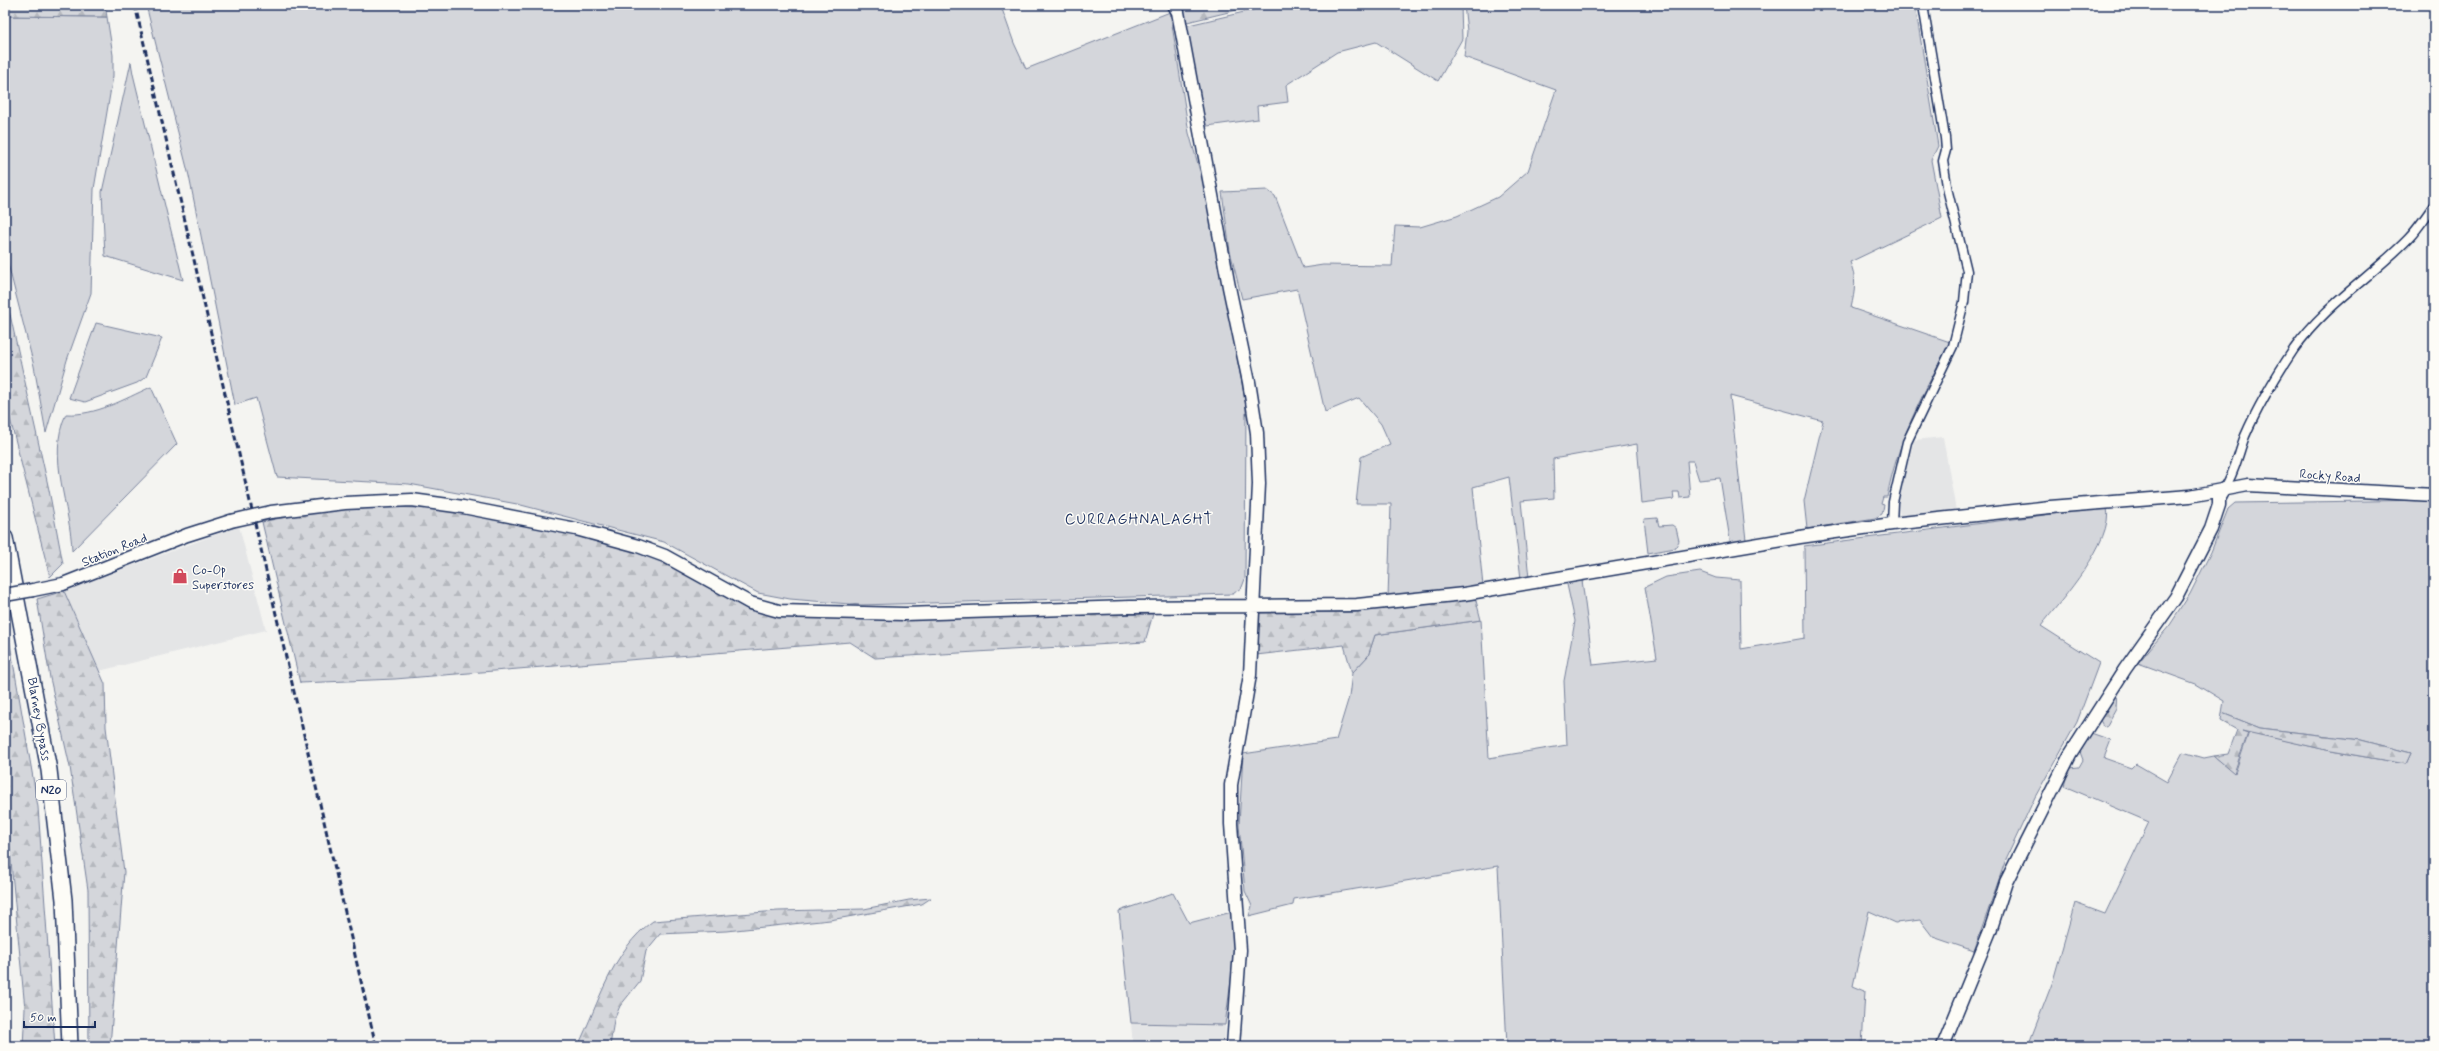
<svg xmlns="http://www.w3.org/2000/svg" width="2439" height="1051" font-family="Mynerve,sans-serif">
	<defs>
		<pattern id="forest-firs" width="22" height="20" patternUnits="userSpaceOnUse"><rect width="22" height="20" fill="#d4d6db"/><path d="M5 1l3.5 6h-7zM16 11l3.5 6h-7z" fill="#b5b8be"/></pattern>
	</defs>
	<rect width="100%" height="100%" fill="#f4f4f1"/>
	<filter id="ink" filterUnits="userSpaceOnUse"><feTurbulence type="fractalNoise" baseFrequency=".025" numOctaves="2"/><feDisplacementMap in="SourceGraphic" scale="8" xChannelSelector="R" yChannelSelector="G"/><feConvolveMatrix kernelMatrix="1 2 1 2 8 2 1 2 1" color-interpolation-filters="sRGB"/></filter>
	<g filter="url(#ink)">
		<!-- built -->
		<path fill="#e4e5e6" d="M1943 437 1956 511 1900 519 1898 499 1914 440Z
			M239 526 266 630 99 671 64 591Z
			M1131 1023 1225 1025V1046H1133Z"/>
		<!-- green -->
		<path fill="#d4d6db" stroke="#78829c" d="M146 5H1010L1002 9 1014 43 1026 69 1170 12 1189 133 1206 192 1246 405 1245 579 1242 587 1233 594 861 605 790 599 758 593 664 542 517 504 409 484 277 477 256 398 235 405 189 176Z
			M1274 5H1461L1462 39 1438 81 1376 42 1337 52 1286 85 1288 102 1257 106 1258 119 1200 127 1180 27Z
			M1464 5H1915L1938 146 1931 160 1942 218 1850 262C1857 279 1855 290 1851 308L1950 342C1923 394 1898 439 1887 497H1883L1881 504 1884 505 1882 514 1875 518 1807 529 1804 501 1823 421 1730 396 1746 540 1731 546 1720 478 1699 480 1693 461H1687L1690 497 1680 498 1679 492H1673L1674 499 1642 503 1637 444 1553 459 1554 498 1521 501 1529 578 1521 579 1509 477 1473 487 1483 586 1388 598 1391 504H1356L1361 457 1390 444 1381 424 1359 398 1325 412 1297 289 1242 299 1230 251 1222 192 1267 190 1275 196 1303 268 1323 265 1392 266 1395 226 1420 227 1457 216 1498 197 1528 171 1556 90 1464 57 1467 31Z
			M5 16 107 17 113 55V76L94 189 91 293 67 360 46 433 34 366 5 252Z
			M131 62 133 74 183 280 105 256 102 192Z
			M96 323 162 338 146 377 137 383 85 402 69 398Z
			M151 387 177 444 72 551C71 507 46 457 66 414 96 416 124 399 151 387Z
			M2434 500V1046H2028L2053 981 2075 903 2105 914 2149 822 2064 786 2069 768 2079 767 2083 760 2080 752 2091 733 2111 740 2104 758 2132 768 2136 764 2167 782 2183 752 2204 758 2214 756 2235 773 2249 732 2331 751 2406 764 2411 753 2361 740 2260 728 2222 713 2224 701 2196 684 2138 663 2170 625 2190 594 2211 552 2228 509 2235 503Z
			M2107 507C2114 542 2062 599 2041 626L2099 663 2077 722 2035 797 2006 859 1974 951 1933 937 1920 920 1896 923 1869 911 1853 986 1865 991 1862 1046H1507L1498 866 1294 899 1293 905 1249 916 1252 906 1245 891 1239 825 1243 754 1336 740 1349 697 1352 673 1368 656 1375 635 1481 620 1489 758 1567 745 1564 681 1575 621 1566 580H1582L1593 665 1657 658 1645 587 1666 577 1700 572 1716 578 1740 580 1741 649 1805 638 1804 546Z
			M1657 518 1659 526 1672 525 1676 528 1679 541 1675 548 1648 553 1644 519Z
			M1173 893 1189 923 1232 912 1235 951 1225 1025 1131 1023 1119 911Z"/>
		<!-- forest -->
		<path fill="url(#forest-firs)" stroke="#78829c" d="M5 5H105L107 17 5 16Z
			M1179 5H1258L1183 23Z
			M5 292 49 490 63 564 50 577 5 399Z
			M392 507 444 509 600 540 660 559 749 610 783 617 839 618 1153 614 1145 642 875 658 850 642 395 679 300 683 262 522C305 512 347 508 392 507Z
			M64 591 105 684 106 727 124 872 110 1046H89L88 890 70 767 50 678 37 599Z
			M1474 593 1481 620 1375 635 1368 656 1352 673 1344 645 1256 655V618L1260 613 1355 612Z
			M5 615 38 807 55 1046H23L25 1009 5 799Z
			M2117 690 2116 709 2106 727 2103 726 2100 720Z
			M2222 713 2260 728 2361 740 2411 753 2406 764 2331 751 2242 731 2248 733 2234 773 2214 756 2228 754 2237 730 2221 721Z
			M931 898 922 904 830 920 726 931 660 934 646 951 640 981 620 1006 614 1020 610 1046H578C599 1003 612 950 653 921L778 911 864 909 909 900Z"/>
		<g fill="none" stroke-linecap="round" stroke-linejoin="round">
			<defs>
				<path id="street" d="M2224 489C2235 473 2238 454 2245 436 2258 406 2276 376 2294 349 2325 305 2371 277 2408 239 2418 229 2426 216 2434 205
					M1892 524 1893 502 1907 442 1953 346 1964 302 1967 271 1948 192 1943 161 1946 150 1945 138 1923 5"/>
				<path id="secondary" d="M1174 5 1178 12 1229 287 1249 382 1257 433 1259 484 1250 675 1231 785V824L1240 950 1233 1046
					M271 512 345 503 412 500 463 507 576 529 638 546 665 556 750 603 779 611 905 614 1130 607 1357 605 1464 594 1800 537 1892 524 2050 507 2190 496 2248 485 2434 495
					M33 590 63 584 187 535 231 521
					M1943 1046 1990 931 2006 882 2070 755 2125 669 2176 597 2211 529 2219 505V497L2224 489"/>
				<path id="highway" d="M5 538 49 770 64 900 70 1046"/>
			</defs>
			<!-- street casing -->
			<use href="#street" stroke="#1b2f5e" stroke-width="11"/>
			<!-- secondary casing -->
			<use href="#secondary" stroke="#1b2f5e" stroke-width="15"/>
			<!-- highway casing -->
			<use href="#highway" stroke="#1b2f5e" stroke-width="18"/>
			<!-- street -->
			<use href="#street" stroke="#fdfcf7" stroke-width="8"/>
			<!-- secondary -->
			<use href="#secondary" stroke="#fdfcf7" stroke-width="12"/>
			<!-- highway -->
			<use href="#highway" stroke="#fdfcf7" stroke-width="15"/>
			<!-- rail -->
			<path stroke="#1b2f5e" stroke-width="3" stroke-dasharray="6 3" stroke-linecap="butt" d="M135 5 376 1046"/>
			<defs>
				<path id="secondary-bridge" d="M231 521 271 512
					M5 595 33 590"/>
			</defs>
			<!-- secondary-bridge casing -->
			<use href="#secondary-bridge" stroke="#1b2f5e" stroke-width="15" stroke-linecap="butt"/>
			<!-- secondary-bridge -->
			<use href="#secondary-bridge" stroke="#fdfcf7" stroke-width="12"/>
		</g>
	</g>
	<!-- icons -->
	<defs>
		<symbol id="shop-bare" viewBox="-9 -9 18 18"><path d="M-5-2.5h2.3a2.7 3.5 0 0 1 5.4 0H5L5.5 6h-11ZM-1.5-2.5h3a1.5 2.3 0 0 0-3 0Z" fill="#d1495b" stroke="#fdfcf7" stroke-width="2.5" paint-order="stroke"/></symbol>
	</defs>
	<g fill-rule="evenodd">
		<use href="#shop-bare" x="169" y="565" width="22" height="22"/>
	</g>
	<g text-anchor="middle" stroke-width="3" stroke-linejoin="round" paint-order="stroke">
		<!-- shield labels -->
		<rect fill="#fdfcf7" stroke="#5f6c8c" stroke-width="1" x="36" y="780" width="30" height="20" rx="3"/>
		<g font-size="12" font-weight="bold" fill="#1b2f5e">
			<text x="51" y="794">N20</text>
		</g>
		<!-- street labels -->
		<g font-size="13" fill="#1b2f5e" stroke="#fdfcf7">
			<text transform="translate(2330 475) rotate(4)" y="5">Rocky Road</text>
			<text transform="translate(114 549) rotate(-22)" y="5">Station Road</text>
			<text transform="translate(40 719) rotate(80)" y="5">Blarney Bypass</text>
		</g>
		<!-- poi labels -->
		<g font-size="13" fill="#1b2f5e" stroke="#fdfcf7" text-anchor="start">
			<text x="192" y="574">Co-Op<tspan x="192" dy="15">Superstores</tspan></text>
		</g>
		<!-- quarter labels -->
		<g font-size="15" letter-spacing="1" fill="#1b2f5e" stroke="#fdfcf7">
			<text x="1139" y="524">CURRAGHNALAGHT</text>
		</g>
	</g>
	<!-- margin -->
	<rect width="2439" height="1051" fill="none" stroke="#fdfcf7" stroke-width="20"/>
	<rect x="10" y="10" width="2419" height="1031" fill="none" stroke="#1b2f5e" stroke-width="1.5" filter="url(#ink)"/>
	<!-- scale -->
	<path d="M24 1021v6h71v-6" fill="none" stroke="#1b2f5e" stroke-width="2"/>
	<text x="30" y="1021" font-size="12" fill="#1b2f5e" stroke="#fdfcf7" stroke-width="3" paint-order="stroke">50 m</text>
</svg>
